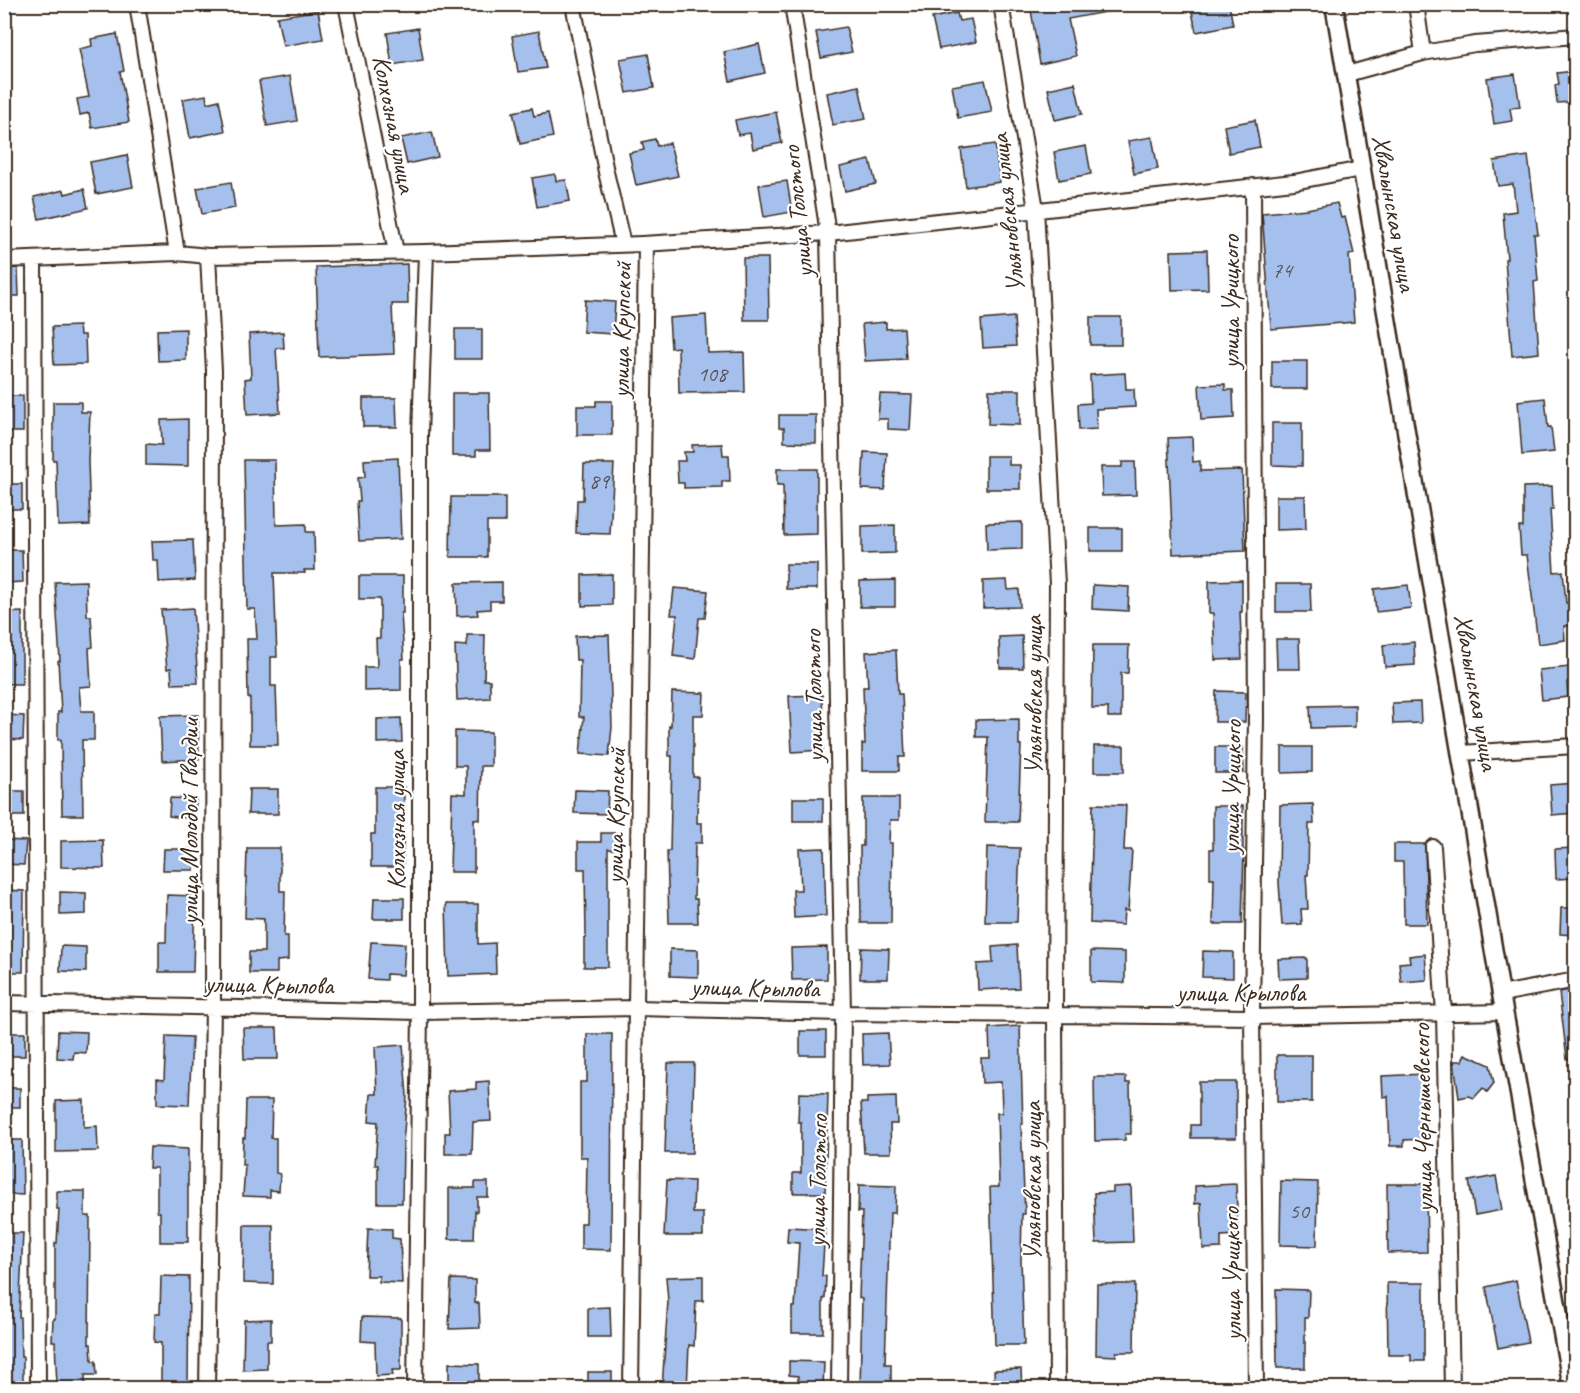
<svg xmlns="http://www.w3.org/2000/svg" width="1580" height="1393" font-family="Caveat,sans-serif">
	<rect width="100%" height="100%" fill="#fff"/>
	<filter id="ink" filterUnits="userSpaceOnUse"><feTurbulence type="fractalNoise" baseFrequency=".0167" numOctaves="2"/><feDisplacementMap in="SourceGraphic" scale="12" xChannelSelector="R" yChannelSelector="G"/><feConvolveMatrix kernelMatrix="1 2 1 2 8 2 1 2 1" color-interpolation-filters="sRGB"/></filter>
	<g filter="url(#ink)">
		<!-- building -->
		<path fill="#a5c0ec" stroke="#3b2a1e" stroke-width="1.5" d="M1030 4H1110L1111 11 1068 19 1076 56 1040 64Z
			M1198 4H1229L1233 25 1196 32 1191 6Z
			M318 10 323 39 283 46 277 17Z
			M957 13 959 21 971 19 976 42 939 49 932 18Z
			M846 27 852 52 821 58 816 32Z
			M418 28 423 60 392 65 387 33Z
			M539 31 546 68 518 72 512 36Z
			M117 34 124 71 120 72 129 122 92 128 89 113 80 115 77 99 89 97 79 49 92 46 91 39Z
			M759 44 765 73 730 81 724 52Z
			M648 54 654 88 627 93 620 59Z
			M1575 71V96H1570L1571 102 1557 103 1555 85 1559 84 1557 73Z
			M1515 74 1520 107 1510 108 1512 121 1494 124 1487 78Z
			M290 76 297 121 267 126 259 81Z
			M985 80 992 112 958 118 952 86Z
			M1075 83 1082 114 1055 120 1048 89Z
			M859 86 866 119 833 125 827 93Z
			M206 95 207 103 219 100 225 131 190 138 183 99Z
			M532 108 534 116 548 113 553 137 520 144 513 112Z
			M776 112 782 143 753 149 750 133 738 135 735 120Z
			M1255 120 1260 147 1229 153 1224 126Z
			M432 132 438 157 407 164 401 138Z
			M1152 137 1158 169 1134 174 1128 141Z
			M655 139 657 146 670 143 678 176 636 185 629 153 644 150 642 142Z
			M995 144 1000 182 966 187 961 149Z
			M1086 146 1091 174 1059 180 1054 152Z
			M127 155 133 187 96 194 90 162Z
			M1528 156 1538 234H1534L1538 281 1534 282 1539 353 1512 356 1505 259H1507L1503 213 1516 211 1513 184 1498 186 1494 161Z
			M870 160 876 184 845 191 840 167Z
			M555 174 556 181 566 180 570 201 537 207 532 178Z
			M787 181 792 212 764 217 759 185Z
			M231 182 235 208 202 214 197 188Z
			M84 189 88 208 39 219 34 197 64 190 65 194Z
			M1337 203 1341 218 1345 217 1354 254 1349 255 1354 322 1271 329 1262 213 1307 209Z
			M1207 250 1208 289 1172 290 1171 251Z
			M743 258H768L769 320H744Z
			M407 264 408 304H392L394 354 319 357 316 267Z
			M18 268 19 296H4V269Z
			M585 300 615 302 613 334 583 332Z
			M706 315 708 353 744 352 745 392 679 393 678 347 671 348 669 318Z
			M1014 317 1016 346 983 348 981 320Z
			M1090 317H1121V345H1090Z
			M886 322V329L904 328 906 359 865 361 862 324Z
			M79 326 80 335H85L86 364 54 365 52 327Z
			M186 329V360L158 361 157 330Z
			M455 329H482V359H455Z
			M283 332 284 348H276L280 413 247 415 245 379 251 378 249 334Z
			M1272 361H1307V389H1272Z
			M1125 373 1126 389H1134L1135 407 1096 409 1097 429 1079 430 1078 404 1091 403 1090 375Z
			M1225 384V390H1233L1234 418 1201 420 1199 385Z
			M989 390H1020V425L988 424Z
			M452 393H489L490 450H476V456H452Z
			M880 394 912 395 910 430 888 429V419H878Z
			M4 396H23V432H4Z
			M363 398H396L397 427H363Z
			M1545 398 1548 427H1551L1554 452 1522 455 1518 401Z
			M596 401H612V435H577V406H596Z
			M53 402H81V412H90L88 460 90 525 58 526 56 460H53Z
			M779 415H816V443L784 442V428H779Z
			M188 419V466L146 465V444L162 445 161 420Z
			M1272 423H1302V466L1272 465Z
			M1192 437 1193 462 1200 461V471L1242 470 1245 551 1173 554 1168 438Z
			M722 444 723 455H729L730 481H722V487L684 488V483H678L677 461H685L684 452H693L692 445Z
			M864 452 887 453 885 490 862 489Z
			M986 456H1009V465H1020V489H986Z
			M398 458 401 539 359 541 357 501H360L358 478 365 477 364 460Z
			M244 460H275L276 525 306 524V532H314L315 570H304L305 573H274L277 657H271V686H276L278 745H250V698H248L247 639H257L255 609H247Z
			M1122 462H1135L1136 495 1102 496 1101 467H1122Z
			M584 464H614L610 534 576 533 577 500H583Z
			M777 469H817V534L784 535 783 485H777Z
			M4 484H22V509H4Z
			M1552 486 1553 509H1550L1554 572 1563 571 1566 603 1572 602 1575 625 1564 626 1565 640 1538 644 1527 555H1521L1519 527H1523V487Z
			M1276 496H1305L1306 529 1276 530Z
			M451 497H505V522H487V557H450Z
			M1022 522V549L987 550 986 523Z
			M895 525V553L862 554V526Z
			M1090 528H1122V551H1090Z
			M193 540 195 580 159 582 158 560H153L152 541Z
			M4 550H22L23 582 4 583Z
			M786 564H817V589H786Z
			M612 574V605L582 606V575Z
			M359 576H403V613H401L404 659H401V690L364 691V667H377L376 638H380V599H359Z
			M895 580V607H860V581Z
			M1007 580 1008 590 1019 589 1020 607 983 608V581Z
			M1242 580V612H1240L1242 659 1215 660 1213 613H1209V581Z
			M86 581 87 616H91L93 647 89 648 91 686 79 687 81 711H94V740H82L83 815H62L61 740H58V712H61L58 661H60L55 582Z
			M502 582V601H490V609L477 610 478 615 457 616 456 583Z
			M1276 584H1310L1311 612H1276Z
			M1093 585 1129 587 1128 611 1092 609Z
			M1408 585 1411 608 1376 612 1374 589Z
			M674 588 708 591 705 618H699L695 659 673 656 677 615H671Z
			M193 608 198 683 172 684 171 668 167 669 161 610Z
			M22 612V684H4V613Z
			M467 635H485L484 680H490V698L457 700 455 645 467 646Z
			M609 635 612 727 609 756 580 754 584 717H579L580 660H576L575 636Z
			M1022 636 1023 668H1000L999 637Z
			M1276 639H1299L1300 669H1277Z
			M1414 642 1415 665 1385 667 1383 645Z
			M1093 645H1129L1128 673H1121V717H1108V708H1092Z
			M896 650 898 694H902L905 757H899V771H862V744H865L863 687H868L866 652Z
			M1570 667 1572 681 1567 682 1568 697 1542 700 1539 670Z
			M1216 691 1246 692 1245 722H1215Z
			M672 692 704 693 703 715H693V777H698L697 823H702V843H695L694 899H697L698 923H669L667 851H670L672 756H669V726H671Z
			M822 695 823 721H821L823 750 792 752 789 696Z
			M1420 702 1421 723 1393 724 1392 703Z
			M1355 705V727L1311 728 1310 706Z
			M4 715 24 716 23 740 4 739Z
			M198 715 199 759 162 761 160 716Z
			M401 718 402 742 377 743V719Z
			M1019 719V745H1021L1018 822H985L988 737H976V720Z
			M455 731 491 732V766H481L480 820 474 819V872H450L452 793 466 794V766H455Z
			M1094 746H1124V772H1094Z
			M1215 747H1243L1244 773H1215Z
			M1282 747H1312V772L1282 773Z
			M1575 783V813L1552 815 1550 785Z
			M375 787H404L403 867H371V834H375Z
			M249 789H278V814H248Z
			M575 790 608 791 607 814 574 813Z
			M4 791H24V816H4Z
			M170 798 196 799 195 819 169 816Z
			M793 798H823V821H793Z
			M863 798H899V820H890L889 843H892L891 923H861L860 846H863Z
			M1093 804 1126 805 1124 850H1132L1128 911 1124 910 1123 925 1090 923Z
			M1313 804 1314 824H1309L1308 875H1306L1308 909H1301L1302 924 1282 925 1279 883 1280 805Z
			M1213 806H1243V850H1244L1242 924H1213L1214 878H1210V849H1213Z
			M601 833H616V849H608V967H584V938H586L585 869H578V842H601Z
			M4 840 26 841 24 865 4 864Z
			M103 840 104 868 61 867V841Z
			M1394 844H1425L1427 924H1404L1403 862H1394Z
			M987 847 1020 848 1017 922H985Z
			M247 848H280V891H285L284 936H288V960L277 961V973H249V952H264V919L245 918Z
			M824 848 826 916 794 918 793 890H801L799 849Z
			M1575 848V878L1556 879 1555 849Z
			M164 849H195L194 870H163Z
			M4 890 24 891 23 972H4Z
			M60 892 86 893V914L60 915Z
			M167 895 195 896 193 972H159V942H166Z
			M374 898H404V919H373Z
			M446 904H478V944L495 943 496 974 448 976Z
			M1561 908H1575V935L1560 934Z
			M371 942 405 944 403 975 386 974V980L368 979Z
			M1017 945 1019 988 978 990 977 964 993 963 992 947Z
			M61 946 86 947V972L60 971Z
			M827 947V979L792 980 791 948Z
			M861 948 889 949 888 979H860Z
			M670 949 698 950V977L670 976Z
			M1091 951 1125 952V983L1091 982Z
			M1203 951 1233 952V978L1202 977Z
			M1425 954 1427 980 1401 982 1399 963 1410 962 1409 956Z
			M1307 958V978L1279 979 1278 959Z
			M1575 989V1058L1567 1059 1559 992Z
			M1020 1026 1023 1124H1021L1025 1214H1022L1021 1260 1024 1345H995L990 1187H999L997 1113H1002L1001 1082 982 1083 981 1058H990L989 1028Z
			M243 1028H277L278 1059H244Z
			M58 1031 87 1032 86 1053 74 1052 73 1059 57 1058Z
			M800 1031H826V1055H800Z
			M4 1033H25V1056H4Z
			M888 1033 890 1064 863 1065 862 1034Z
			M587 1034H612L611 1250 581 1249V1223H586L587 1157H580V1082H587Z
			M166 1036 192 1037 189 1105 157 1104V1079L164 1080Z
			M403 1045 407 1096 403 1143 402 1203H378V1165H375L378 1122 369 1121 371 1094H377L375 1047Z
			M1465 1054 1490 1065 1494 1083 1487 1092 1483 1088 1474 1098 1468 1096 1459 1098 1454 1061H1462Z
			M1277 1055H1312V1102H1277Z
			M668 1063H694L692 1153H665Z
			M1425 1074 1427 1139 1404 1140V1146H1390L1388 1096 1383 1097 1382 1076Z
			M1094 1077H1126V1083H1130L1131 1134H1125V1140L1095 1141Z
			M489 1081 491 1121 473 1122 472 1154H445V1133H450L448 1091 476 1089V1082Z
			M1199 1082H1236V1138H1191V1125H1199Z
			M4 1088H20V1107H4Z
			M799 1093 828 1094 825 1193H793V1173H801V1122H798Z
			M896 1097 897 1124H890L891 1153H864L861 1103H867V1098Z
			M84 1100V1127L97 1126 98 1151 56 1152V1101Z
			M246 1100H272L271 1138H276V1173L280 1174 279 1191 270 1190V1197L243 1196 245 1165H242L243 1138H245Z
			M4 1140H22L23 1195 4 1194Z
			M150 1147 188 1149V1242H160V1212H157V1168H149Z
			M1496 1176 1502 1210 1475 1215 1469 1181Z
			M667 1180 694 1181 693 1213H703V1236H664Z
			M1281 1181 1318 1182 1317 1246 1280 1245Z
			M475 1182H488V1197H477V1211H475L474 1239H449V1188H475Z
			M1236 1184 1238 1235 1221 1236V1248L1203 1249 1201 1203 1195 1204V1186Z
			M1387 1184H1426L1427 1252 1388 1253Z
			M859 1185 896 1186 895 1213H890L885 1364H891V1389H860L862 1299 859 1298 862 1212H858Z
			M1131 1186 1133 1242 1096 1243 1094 1193 1113 1192V1187Z
			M57 1191H85V1216H90L89 1344H91L92 1361H96L97 1375H85V1386L57 1387 55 1341H52L53 1319H55V1243H57L59 1209H57Z
			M244 1225H273V1284L243 1283Z
			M788 1227 825 1229 822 1276H826L825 1299H823V1333H792V1307H795L799 1243 787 1242Z
			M368 1228 392 1229V1238L400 1239 402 1283 379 1282V1276H366Z
			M4 1233H23L19 1317H20L21 1357H23V1385H4Z
			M161 1276 189 1277 188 1385 161 1386V1343L154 1342 155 1314H160Z
			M703 1276V1301H696L694 1346 689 1345 687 1389 662 1388 668 1301 666 1277Z
			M451 1279 475 1280V1303H479L480 1328 449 1329Z
			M1516 1280 1528 1342 1498 1348 1486 1287Z
			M1387 1283H1424V1361H1411V1355H1388Z
			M1097 1284H1135L1134 1352H1116V1356L1096 1355Z
			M1276 1289 1309 1290 1308 1318H1305V1368H1277Z
			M610 1307 611 1337H588V1308Z
			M362 1317 401 1318V1370H392L393 1375 376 1376 375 1342 361 1341Z
			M271 1319V1341H267V1369L243 1370 244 1320Z
			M789 1361 824 1362 823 1388 798 1387V1376L789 1375Z
			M449 1363 479 1364V1385H449Z
			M1021 1369 1022 1389H995L994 1370Z
			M588 1372H612V1388H588Z"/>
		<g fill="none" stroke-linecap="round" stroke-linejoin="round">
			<defs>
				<path id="minor" d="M137 4 177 253
					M346 4 396 252
					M573 4 606 172 623 244
					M792 4 828 233 843 1013 839 1388
					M1001 4 1036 209 1057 584 1055 1014 1057 1388
					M1416 4 1423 53
					M1347 74 1423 53 1475 44 1576 36
					M1253 186 1256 717 1252 1017 1256 1388
					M4 260 177 253 208 256 426 252 642 244 828 233 1294 182 1361 169
					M34 260 38 1388
					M1461 753 1576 746
					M1433 847 1444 1014 1452 1388
					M1501 994 1576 980
					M4 1003 420 1012 636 1008 843 1013 1252 1017 1505 1012
					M207 1388 213 1007 214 371 208 256
					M415 1388 420 1012V436L426 252
					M631 1388 646 244"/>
				<path id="tertiary" d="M1334 4 1501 994 1572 1388"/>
			</defs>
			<!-- minor casing -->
			<use href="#minor" stroke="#3b2a1e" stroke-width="18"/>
			<!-- tertiary casing -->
			<use href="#tertiary" stroke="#3b2a1e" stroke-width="21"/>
			<!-- minor -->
			<use href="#minor" stroke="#fff" stroke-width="14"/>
			<!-- tertiary -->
			<use href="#tertiary" stroke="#fff" stroke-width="16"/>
		</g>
	</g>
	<g text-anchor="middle" stroke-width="4.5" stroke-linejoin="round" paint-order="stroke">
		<!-- number labels -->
		<g font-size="22" fill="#565052">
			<text x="1282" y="277">74</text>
			<text x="712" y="381">108</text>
			<text x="599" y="488">89</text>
			<text x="1299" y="1218">50</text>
		</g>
		<!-- street labels -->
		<g font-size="26" fill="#3b2a1e" stroke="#fff">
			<text transform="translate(395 124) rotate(79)" y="9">Колхозная улица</text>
			<text transform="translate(797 212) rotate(-96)" y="9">улица Толстого</text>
			<text transform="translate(1007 213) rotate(-96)" y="9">Ульяновская улица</text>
			<text transform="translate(1395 213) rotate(80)" y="9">Хвалынская улица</text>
			<text transform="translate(1230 302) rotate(-90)" y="9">улица Урицкого</text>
			<text transform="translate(621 330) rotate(-89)" y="9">улица Крупской</text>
			<text transform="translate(1477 692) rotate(80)" y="9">Хвалынская улица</text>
			<text transform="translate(1033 695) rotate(-90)" y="9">Ульяновская улица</text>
			<text transform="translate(813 696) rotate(-91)" y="9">улица Толстого</text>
			<text transform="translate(1231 787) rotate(-89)" y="9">улица Урицкого</text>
			<text transform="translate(615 816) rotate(-89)" y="9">улица Крупской</text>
			<text transform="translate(396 820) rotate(-90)" y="9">Колхозная улица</text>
			<text transform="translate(189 822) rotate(-90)" y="9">улица Молодой Гвардии</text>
			<text transform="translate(269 984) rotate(1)" y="9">улица Крылова</text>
			<text transform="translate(755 987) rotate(1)" y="9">улица Крылова</text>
			<text x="1241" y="1001">улица Крылова</text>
			<text transform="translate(1422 1118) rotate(-91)" y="9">улица Чернышевского</text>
			<text transform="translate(817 1181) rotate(-89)" y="9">улица Толстого</text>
			<text transform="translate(1032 1181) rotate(-90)" y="9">Ульяновская улица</text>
			<text transform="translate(1231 1274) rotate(-91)" y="9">улица Урицкого</text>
		</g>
	</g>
	<!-- margin -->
	<rect width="1580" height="1393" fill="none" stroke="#fff" stroke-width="24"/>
	<rect x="12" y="12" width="1556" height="1369" fill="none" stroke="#3b2a1e" stroke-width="2" filter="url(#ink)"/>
</svg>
